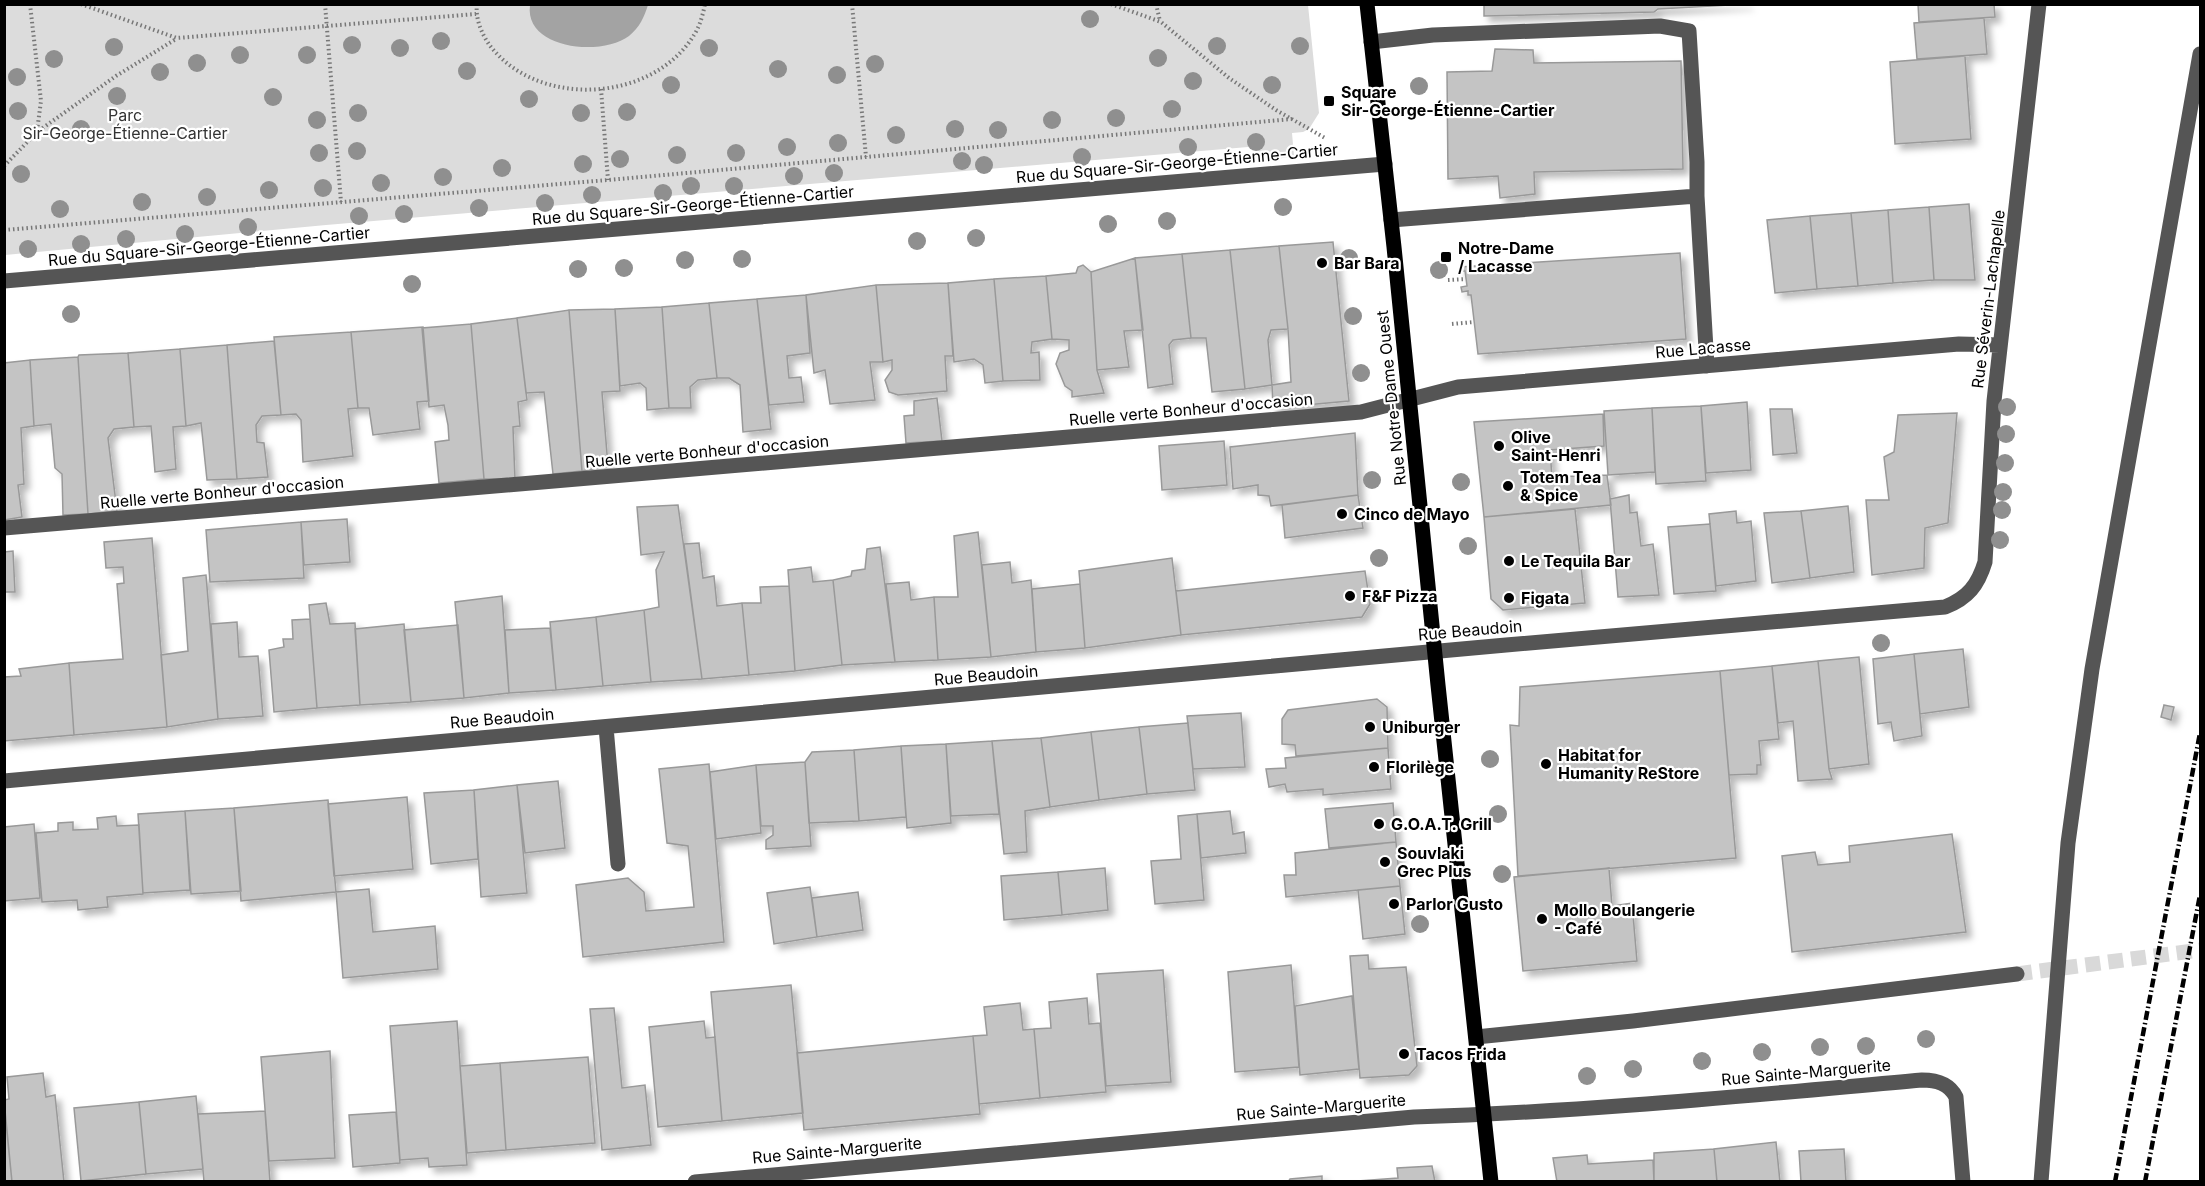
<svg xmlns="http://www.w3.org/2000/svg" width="2205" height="1186" font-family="Inter,sans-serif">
	<defs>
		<filter id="shadow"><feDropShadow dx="5.5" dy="5.5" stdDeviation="3" flood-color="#0004"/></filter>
	</defs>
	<rect width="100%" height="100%" fill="#fff"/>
	<!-- green -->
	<path fill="#dcdcdc" d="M5 5H1308L1319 113 1309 129 1303 132 1292 133 1294 156 1277 159 1248 147 326 225 5 255Z"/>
	<!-- water -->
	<path fill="#a3a3a3" d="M530 5V4L648 5C644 17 640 27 629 36 601 57 524 49 530 5Z"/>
	<!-- building -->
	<path fill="#c4c4c4" stroke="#999" stroke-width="1.5" filter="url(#shadow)" d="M1484 4H1748L1658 9 1654 12 1484 16Z
		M1918 4H1994L1995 17 1919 22Z
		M1984 18 1987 54 1917 59 1914 23Z
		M1495 49 1533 50 1534 63 1681 61 1683 169 1534 172 1535 194 1500 198 1498 176 1448 179 1447 72 1492 71Z
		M1965 56 1971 139 1895 144 1890 62Z
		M1969 204 1975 280H1934L1929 207Z
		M1929 207 1934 280 1893 283 1888 210Z
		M1888 210 1893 283 1858 286 1851 213Z
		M1851 213 1858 286 1817 289 1810 216Z
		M1810 216 1817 289 1775 293 1767 220Z
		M1333 242 1349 401 1273 408 1272 385 1291 382 1288 329 1279 246Z
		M1279 246 1288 329 1271 330 1268 340 1272 385 1245 389 1230 250Z
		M1230 250 1245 389 1212 392 1206 338H1191L1182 254Z
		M1680 253 1686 339 1478 354 1471 295H1468V291L1462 292 1461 287 1467 286 1465 271H1460V267Z
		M1182 254 1191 338 1173 340 1169 345 1173 384 1148 388 1135 258Z
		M1135 258 1143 330 1124 331 1129 367 1097 370 1091 272Z
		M1083 265 1091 272 1097 370 1104 393 1072 397V391L1065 386 1056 364 1060 353 1069 350V340L1052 339 1046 276 1076 273 1078 267Z
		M1046 276 1052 339 1032 342 1031 353 1039 352 1040 380 1003 381 994 279Z
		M994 279 1003 381 985 383 983 365 974 359 954 362 948 283Z
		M948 283 953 356H945L947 391 898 395 889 392 885 380 892 370V360L883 362 876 285Z
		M876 285 883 362H870L875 400 830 404 825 370 814 373 806 295Z
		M806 295 810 353 787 356 789 378 801 377 804 402 769 405 757 299Z
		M757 299 771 429 743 432 740 385 729 378H717L709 303Z
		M709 303 717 378 698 380 690 387 691 408H669L662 307Z
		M662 307 669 408 647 410 646 388 640 383 620 386 615 309Z
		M615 309 620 391 602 392 608 466 582 471 569 310Z
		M569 310 582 471 553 474 544 392 526 393 517 318Z
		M517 318 527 400 518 402 520 426 513 427 515 479H484L471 324Z
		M471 324 484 479 439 483 435 442 449 440 448 425 444 405 429 407 422 328Z
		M423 327 429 401 417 402 420 429 373 435 369 408H358L351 332Z
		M351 332 358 408 348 409 353 456 303 462 301 420 296 414 281 415 274 337Z
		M274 341 281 415 262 416 256 425 257 442 264 443 268 477 237 479 227 345Z
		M227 345 237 479 207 480 201 423 186 426 180 349Z
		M180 349 186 426 173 427 176 469 155 472 151 426 134 427 128 353Z
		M128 353 134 427 114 429 108 438 117 511 88 514 78 357 79 355Z
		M78 357 88 514 63 515 62 474 55 468 51 424 34 426 30 360Z
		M30 360 34 426 21 428 24 484 18 485 22 517 4 520V363Z
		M937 398 942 441 906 443 904 416 914 415V401Z
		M1747 402 1751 470 1706 473 1701 406Z
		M1701 406 1706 481 1656 484 1652 408Z
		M1652 408 1655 472 1608 475 1604 411Z
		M1770 409H1792L1797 453 1773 455Z
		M1957 413 1948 523 1925 528 1924 568 1872 575 1866 500H1889L1884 457 1894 452 1898 415Z
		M1603 414 1604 446 1550 450 1552 477 1607 475 1611 505 1484 517 1474 422Z
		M1355 433 1358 495 1271 506 1269 496 1258 495V485L1233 489 1230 447Z
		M1224 441 1227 485 1162 490 1159 446Z
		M1358 495 1363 528 1285 538 1282 505Z
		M1629 495 1630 513 1637 512 1641 546 1653 544 1659 595 1618 597 1610 499Z
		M678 505 702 679 651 682 644 610 659 607 656 570 664 552 641 555 637 507Z
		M1848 506 1854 572 1810 578 1801 511Z
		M1575 509 1585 603 1503 610 1491 599 1484 517Z
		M1736 511 1737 523 1751 521 1756 581 1716 586 1709 514Z
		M1801 511 1810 578 1772 583 1764 513Z
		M347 519 350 562 304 565 301 522Z
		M301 522 304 578 210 582 206 530Z
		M1710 524 1716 591 1674 594 1668 527Z
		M978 532 991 657 938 660 934 597H958L954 536Z
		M152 538 167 727 74 735 69 663 123 659 117 584 124 583 123 567 106 568 104 542Z
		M699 543 703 578 714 576 717 606 742 603 749 675 702 679 684 544Z
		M880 547 895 662 842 665 833 580 851 576 852 571 865 569 867 549Z
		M13 551 15 592H4V552Z
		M1172 558 1181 635 1085 648 1079 571Z
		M1010 562 1012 583 1031 580 1036 652 991 657 982 565Z
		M811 567 813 582 833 580 842 665 795 671 788 570Z
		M1365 571 1370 604 1362 617 1181 635 1176 591Z
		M206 575 218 719 167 727 161 655 188 651 183 578Z
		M909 582 911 600 934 597 938 660 895 662 886 584Z
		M1080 584 1085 648 1036 652 1032 589Z
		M789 586 795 671 749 675 742 603H761L760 587Z
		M502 596 509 693 464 698 455 602Z
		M326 603 330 624 355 623 360 705 317 708 309 605Z
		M644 610 651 682 603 686 596 617Z
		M596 617 603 686 556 690 550 622Z
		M310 619 317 708 274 712 269 650 284 647 283 639H293L292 620Z
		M237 622 239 657 258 656 263 716 218 719 211 624Z
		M404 624 411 702 360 705 355 629Z
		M458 625 464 698 411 702 404 630Z
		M550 628 556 690 509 693 505 630Z
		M1963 649 1969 707 1920 714 1914 654Z
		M1914 654 1922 736 1894 741 1891 722 1878 724 1873 659Z
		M1859 657 1869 764 1829 769 1818 661Z
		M1818 661 1829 769 1832 779 1798 781 1793 721 1778 723 1772 666Z
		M69 663 74 735 4 741V677L21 676 19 669Z
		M1772 666 1779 739 1759 741 1761 765H1757V774L1729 775 1720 671Z
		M1720 671 1736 858 1518 876 1510 725 1519 726 1520 687Z
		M1377 699 1387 707 1388 748 1296 756 1295 745 1282 744V719L1288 710Z
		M2164 705 2174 707 2171 720 2161 717Z
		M1241 713 1245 767 1193 769 1187 716Z
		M1188 723 1195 790 1147 794 1139 727Z
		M1139 727 1147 794 1099 800 1091 732Z
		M1091 732 1099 800 1050 807 1041 738Z
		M1041 738 1050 807 1025 811 1027 852 1004 854 992 741Z
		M992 741 999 814 951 816 946 744Z
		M946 744 951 823 907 828 901 746Z
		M901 746 906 817 859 821 854 750Z
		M1388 748 1391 789 1323 795V789L1287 792 1285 784 1269 787 1266 769 1286 768 1285 758Z
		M854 750 859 821 809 823 805 762 812 752Z
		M805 762 811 846 766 849V840L773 835V826H761L756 765Z
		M709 764 724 942 583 957 576 885 628 878 644 892 646 911 694 907 688 846 667 843 659 769Z
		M756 765 761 833 716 839 710 772Z
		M558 781 565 848 525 853 517 785Z
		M517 785 527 893 481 897 474 790Z
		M474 790 478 859 431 864 424 793Z
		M407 797 413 869 334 876 328 804Z
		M328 800 336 892 241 901 234 808Z
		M1393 803 1396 842 1329 848 1325 809Z
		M234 808 241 891 191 894 185 811Z
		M185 811 190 890 143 893 138 814Z
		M1230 811 1233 834 1244 832 1246 853 1201 858 1197 814Z
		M1197 814 1204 900 1155 904 1151 861 1181 859 1178 816Z
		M116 816 117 826 139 825 143 894 107 897 108 907 78 910 77 900 42 902 36 833 58 831V823L73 822V830L98 829 97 818Z
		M34 824 40 898 4 901V827Z
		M1952 834 1966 932 1792 952 1782 856 1815 852 1818 865 1850 862 1849 846Z
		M1396 842 1400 886 1286 897 1284 875H1296L1295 853Z
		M1105 868 1108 910 1062 915 1058 872Z
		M1609 868 1612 906 1632 903 1637 961 1523 971 1514 877Z
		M1058 872 1062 915 1004 920 1001 876Z
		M1400 886 1405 934 1363 939 1358 890Z
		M810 887 817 937 774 944 767 893Z
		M369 889 373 932 435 926 438 969 343 978 336 892Z
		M858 892 863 930 817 937 812 898Z
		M1368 955 1369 969 1406 967 1417 1066 1409 1075 1360 1078 1350 956Z
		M1291 965 1299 1067 1235 1072 1228 972Z
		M1163 970 1171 1082 1106 1086 1097 974Z
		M791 985 803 1113 722 1121 711 992Z
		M1352 996 1359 1069 1300 1075 1295 1006Z
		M1087 998 1089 1024 1100 1023 1106 1092 1040 1098 1034 1029 1051 1028 1049 1002Z
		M1020 1003 1023 1030 1034 1029 1040 1098 979 1104 973 1036 987 1035 984 1007Z
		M614 1008 622 1088 645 1085 651 1145 602 1150 590 1009Z
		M457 1021 467 1165 429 1167 428 1158 400 1160 390 1026Z
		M704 1021 706 1038 715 1037 722 1121 658 1127 649 1027Z
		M973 1036 980 1114 804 1130 797 1053Z
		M330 1051 335 1158 269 1161 261 1057Z
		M588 1057 595 1143 506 1150 500 1063Z
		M500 1063 506 1150 467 1153 460 1066Z
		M43 1073 46 1097 55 1095 64 1182H12L4 1103V1100L9 1099 7 1077Z
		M196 1096 203 1169 146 1174 139 1102Z
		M139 1102 146 1174 81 1181 74 1108Z
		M4 1110H5L12 1182H4Z
		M265 1111 270 1182H204L198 1114Z
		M396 1112 400 1163 353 1167 349 1115Z
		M1776 1142 1780 1182H1717L1714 1149Z
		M1714 1149 1717 1182H1654V1153Z
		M1844 1149 1846 1182H1801L1799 1151Z
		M1587 1155 1588 1164 1653 1160 1654 1182H1557L1553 1158Z
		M1432 1166 1435 1182H1344L1398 1178 1397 1168Z
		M1322 1176V1182H1288L1290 1179Z"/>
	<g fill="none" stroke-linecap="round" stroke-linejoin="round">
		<!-- minor-tunnel -->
		<path stroke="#d9d9d9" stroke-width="15" stroke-dasharray="15 8" stroke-linecap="butt" d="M2017 974 2200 950"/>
		<!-- path -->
		<path stroke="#777" stroke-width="4" stroke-dasharray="1.5 3" stroke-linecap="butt" d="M30 4 41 101 37 131
			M81 4 177 38 476 14
			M325 4 341 202
			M477 4C475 19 482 35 491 47 540 109 653 102 694 35 700 26 703 14 705 4
			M852 4 866 157
			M1111 4 1161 22 1229 78 1276 110 1325 138
			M1156 4 1160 21
			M601 89 608 180
			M4 166 37 132 116 76 176 39
			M4 230 608 180 1292 119
			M1448 280 1466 279
			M1452 324 1474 322"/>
		<!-- minor -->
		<path stroke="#555" stroke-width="15" d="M1371 42 1433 35 1660 26 1689 31 1697 162V196
			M1391 220 1697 196 1707 366
			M4 281 1385 164
			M4 528 1361 412 1458 387 1959 344 2000 345
			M606 727 618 864
			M4 781 1506 645 1945 607C1968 598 1978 585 1985 562L1994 401 2039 4
			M1476 1037 1633 1021 2017 974
			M695 1182 1414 1117C1584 1112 1753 1095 1922 1080 1936 1080 1949 1083 1956 1097L1963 1182
			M2041 1182 2068 843 2092 669 2200 54"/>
		<!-- major -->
		<path stroke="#000" stroke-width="15" d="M1367 4 1394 247 1438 685 1491 1182"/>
		<!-- rail -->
		<path stroke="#000" stroke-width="4.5" stroke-dasharray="9 3 1.5 3" stroke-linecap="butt" d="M2115 1182 2200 733
			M2145 1182 2200 895"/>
	</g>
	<!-- trees -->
	<g fill="#8f8f8f">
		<circle cx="1090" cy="19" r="9"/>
		<circle cx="441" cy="41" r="9"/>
		<circle cx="352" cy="45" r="9"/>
		<circle cx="1217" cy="46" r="9"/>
		<circle cx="1300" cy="46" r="9"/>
		<circle cx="114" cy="47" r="9"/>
		<circle cx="400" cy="48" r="9"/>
		<circle cx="709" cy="48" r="9"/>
		<circle cx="240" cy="55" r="9"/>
		<circle cx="307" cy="55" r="9"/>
		<circle cx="1158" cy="58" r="9"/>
		<circle cx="54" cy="59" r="9"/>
		<circle cx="197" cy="63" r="9"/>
		<circle cx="875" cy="64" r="9"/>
		<circle cx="778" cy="69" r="9"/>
		<circle cx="467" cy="71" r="9"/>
		<circle cx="160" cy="72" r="9"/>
		<circle cx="837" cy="75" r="9"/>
		<circle cx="17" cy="77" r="9"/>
		<circle cx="1193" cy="81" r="9"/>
		<circle cx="671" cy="85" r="9"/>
		<circle cx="1272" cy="85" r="9"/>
		<circle cx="1419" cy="86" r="9"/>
		<circle cx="117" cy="96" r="9"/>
		<circle cx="273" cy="97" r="9"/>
		<circle cx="529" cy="99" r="9"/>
		<circle cx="1172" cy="109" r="9"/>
		<circle cx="18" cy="111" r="9"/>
		<circle cx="627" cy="112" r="9"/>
		<circle cx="358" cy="113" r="9"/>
		<circle cx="581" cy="113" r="9"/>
		<circle cx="1116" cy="118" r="9"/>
		<circle cx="317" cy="120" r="9"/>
		<circle cx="1052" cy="120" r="9"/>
		<circle cx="81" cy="129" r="9"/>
		<circle cx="955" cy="129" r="9"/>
		<circle cx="998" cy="130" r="9"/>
		<circle cx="896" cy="135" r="9"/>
		<circle cx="1256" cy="142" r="9"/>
		<circle cx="838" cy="143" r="9"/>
		<circle cx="787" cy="147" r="9"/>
		<circle cx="1188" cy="147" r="9"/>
		<circle cx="357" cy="151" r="9"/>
		<circle cx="319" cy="153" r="9"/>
		<circle cx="736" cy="153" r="9"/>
		<circle cx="677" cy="155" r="9"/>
		<circle cx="1082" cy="157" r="9"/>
		<circle cx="620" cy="159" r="9"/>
		<circle cx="962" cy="161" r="9"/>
		<circle cx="583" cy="164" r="9"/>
		<circle cx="984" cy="165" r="9"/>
		<circle cx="502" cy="168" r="9"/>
		<circle cx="834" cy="173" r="9"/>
		<circle cx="21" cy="174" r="9"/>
		<circle cx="794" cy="176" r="9"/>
		<circle cx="443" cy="177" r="9"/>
		<circle cx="381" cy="183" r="9"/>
		<circle cx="691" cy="186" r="9"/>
		<circle cx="734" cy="186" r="9"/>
		<circle cx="323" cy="188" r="9"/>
		<circle cx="269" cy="190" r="9"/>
		<circle cx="663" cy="193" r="9"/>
		<circle cx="592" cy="195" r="9"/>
		<circle cx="207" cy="197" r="9"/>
		<circle cx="142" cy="202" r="9"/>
		<circle cx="545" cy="203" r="9"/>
		<circle cx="1283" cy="207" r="9"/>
		<circle cx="479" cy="208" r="9"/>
		<circle cx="60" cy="209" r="9"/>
		<circle cx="404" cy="214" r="9"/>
		<circle cx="359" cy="216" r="9"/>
		<circle cx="1167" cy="221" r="9"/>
		<circle cx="1108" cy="224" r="9"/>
		<circle cx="248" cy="227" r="9"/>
		<circle cx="185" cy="234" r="9"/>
		<circle cx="976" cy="238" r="9"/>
		<circle cx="126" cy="239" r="9"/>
		<circle cx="917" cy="241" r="9"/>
		<circle cx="81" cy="244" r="9"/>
		<circle cx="28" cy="249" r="9"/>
		<circle cx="1349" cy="258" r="9"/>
		<circle cx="742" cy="259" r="9"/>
		<circle cx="685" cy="260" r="9"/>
		<circle cx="624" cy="268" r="9"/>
		<circle cx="578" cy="269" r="9"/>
		<circle cx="1439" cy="270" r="9"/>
		<circle cx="412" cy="284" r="9"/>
		<circle cx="71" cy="314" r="9"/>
		<circle cx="1353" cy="316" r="9"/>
		<circle cx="1361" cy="373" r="9"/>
		<circle cx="2007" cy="407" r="9"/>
		<circle cx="2006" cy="434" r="9"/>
		<circle cx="2005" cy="463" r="9"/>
		<circle cx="1372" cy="480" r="9"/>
		<circle cx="1461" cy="482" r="9"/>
		<circle cx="2003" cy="492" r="9"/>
		<circle cx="2002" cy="510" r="9"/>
		<circle cx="2000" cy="540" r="9"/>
		<circle cx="1468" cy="546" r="9"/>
		<circle cx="1379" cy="558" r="9"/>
		<circle cx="1881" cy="643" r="9"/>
		<circle cx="1490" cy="759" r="9"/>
		<circle cx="1498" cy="814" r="9"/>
		<circle cx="1502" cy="874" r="9"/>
		<circle cx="1420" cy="924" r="9"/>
		<circle cx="1926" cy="1039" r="9"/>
		<circle cx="1866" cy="1046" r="9"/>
		<circle cx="1820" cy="1047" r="9"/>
		<circle cx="1762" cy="1052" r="9"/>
		<circle cx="1702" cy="1061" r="9"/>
		<circle cx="1633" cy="1069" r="9"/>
		<circle cx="1587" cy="1076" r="9"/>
	</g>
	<!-- markers -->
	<g fill="#000" stroke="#fff" stroke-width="2">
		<rect x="1323" y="95" width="12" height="12" rx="3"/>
		<rect x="1440" y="251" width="12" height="12" rx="3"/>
		<circle cx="1322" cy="263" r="6"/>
		<circle cx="1499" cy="446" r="6"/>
		<circle cx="1508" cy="486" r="6"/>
		<circle cx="1342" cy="514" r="6"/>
		<circle cx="1509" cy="561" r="6"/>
		<circle cx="1350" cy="596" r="6"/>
		<circle cx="1509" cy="598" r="6"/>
		<circle cx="1370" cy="727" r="6"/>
		<circle cx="1546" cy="764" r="6"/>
		<circle cx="1374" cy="767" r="6"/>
		<circle cx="1379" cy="824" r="6"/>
		<circle cx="1385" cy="862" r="6"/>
		<circle cx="1394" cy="904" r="6"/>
		<circle cx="1542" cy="919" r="6"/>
		<circle cx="1404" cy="1054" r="6"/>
	</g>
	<g text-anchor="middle" stroke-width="4.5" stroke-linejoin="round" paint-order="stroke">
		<!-- poi labels -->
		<g font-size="16" font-weight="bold" fill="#000" stroke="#fff" text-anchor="start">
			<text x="1341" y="98">Square<tspan x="1341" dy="18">Sir-George-Étienne-Cartier</tspan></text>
			<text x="1458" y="254">Notre-Dame<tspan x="1458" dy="18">/ Lacasse</tspan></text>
			<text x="1334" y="269">Bar Bara</text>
			<text x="1511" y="443">Olive<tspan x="1511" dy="18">Saint-Henri</tspan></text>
			<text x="1520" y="483">Totem Tea<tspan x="1520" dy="18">&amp; Spice</tspan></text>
			<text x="1354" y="520">Cinco de Mayo</text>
			<text x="1521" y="567">Le Tequila Bar</text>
			<text x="1362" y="602">F&amp;F Pizza</text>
			<text x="1521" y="604">Figata</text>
			<text x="1382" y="733">Uniburger</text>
			<text x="1558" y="761">Habitat for<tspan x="1558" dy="18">Humanity ReStore</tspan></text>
			<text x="1386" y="773">Florilège</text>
			<text x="1391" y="830">G.O.A.T. Grill</text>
			<text x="1397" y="859">Souvlaki<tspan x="1397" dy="18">Grec Plus</tspan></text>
			<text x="1406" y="910">Parlor Gusto</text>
			<text x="1554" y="916">Mollo Boulangerie<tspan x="1554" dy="18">- Café</tspan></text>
			<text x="1416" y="1060">Tacos Frida</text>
		</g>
		<!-- park labels -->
		<g font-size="16" fill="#333" stroke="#fff">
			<text x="125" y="121">Parc<tspan x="125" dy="18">Sir-George-Étienne-Cartier</tspan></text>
		</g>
		<!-- street labels -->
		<g font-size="16" fill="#000" stroke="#fff">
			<text transform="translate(1177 163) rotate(-5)" y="6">Rue du Square-Sir-George-Étienne-Cartier</text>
			<text transform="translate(693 205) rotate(-5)" y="6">Rue du Square-Sir-George-Étienne-Cartier</text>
			<text transform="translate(209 246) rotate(-5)" y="6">Rue du Square-Sir-George-Étienne-Cartier</text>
			<text transform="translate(1988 299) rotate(-83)" y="6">Rue Séverin-Lachapelle</text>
			<text transform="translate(1703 348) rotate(-5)" y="6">Rue Lacasse</text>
			<text transform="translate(1391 398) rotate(-96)" y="6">Rue Notre-Dame Ouest</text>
			<text transform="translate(1191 409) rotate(-5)" y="6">Ruelle verte Bonheur d'occasion</text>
			<text transform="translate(707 451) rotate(-5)" y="6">Ruelle verte Bonheur d'occasion</text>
			<text transform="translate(222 492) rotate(-5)" y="6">Ruelle verte Bonheur d'occasion</text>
			<text transform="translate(1470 630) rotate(-5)" y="6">Rue Beaudoin</text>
			<text transform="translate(986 675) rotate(-5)" y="6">Rue Beaudoin</text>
			<text transform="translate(502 718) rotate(-5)" y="6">Rue Beaudoin</text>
			<text transform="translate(1806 1072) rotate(-5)" y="6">Rue Sainte-Marguerite</text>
			<text transform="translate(1321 1107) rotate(-5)" y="6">Rue Sainte-Marguerite</text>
			<text transform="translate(837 1150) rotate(-5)" y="6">Rue Sainte-Marguerite</text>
		</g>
	</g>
	<!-- border -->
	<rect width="2205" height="1186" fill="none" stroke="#000000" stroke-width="12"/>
</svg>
